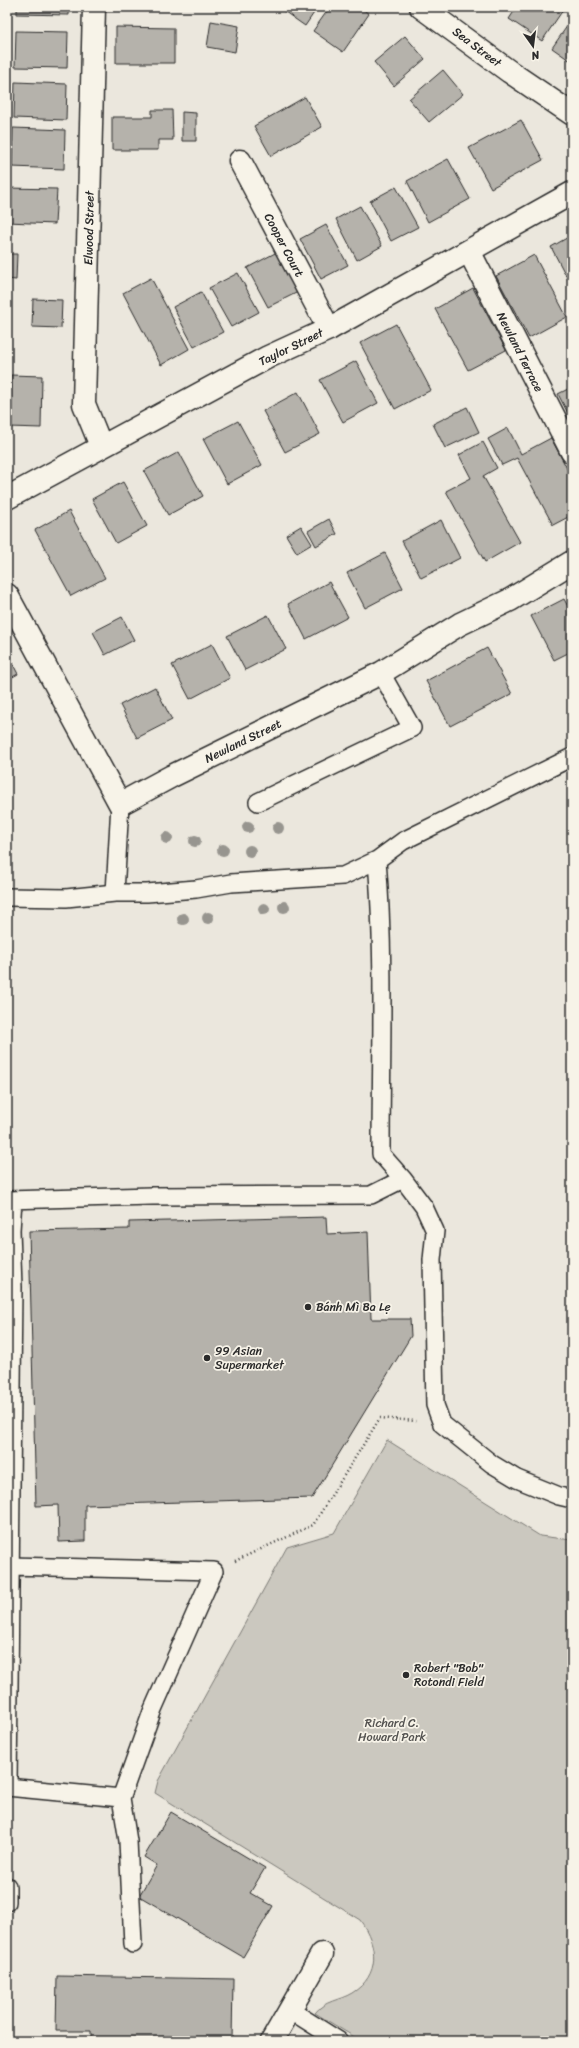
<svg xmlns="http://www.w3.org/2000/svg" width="579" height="2048" font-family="Sriracha,sans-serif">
	<rect width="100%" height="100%" fill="#ebe7dd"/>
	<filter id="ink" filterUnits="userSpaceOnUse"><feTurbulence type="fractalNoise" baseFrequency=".025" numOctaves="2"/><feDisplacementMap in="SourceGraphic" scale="8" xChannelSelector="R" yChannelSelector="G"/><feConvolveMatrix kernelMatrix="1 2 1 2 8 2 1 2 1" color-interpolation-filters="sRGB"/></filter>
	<g filter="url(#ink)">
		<!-- green -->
		<path fill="#cbc8bf" stroke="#7b7a75" d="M387 1440 540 1536 572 1540V2036L569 2041H361L315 2013C325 2000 339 2001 352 1993 381 1975 378 1945 360 1920L155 1793 158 1781 287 1547 334 1533Z"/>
		<!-- building -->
		<path fill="#b5b2ab" stroke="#2b2b2b" d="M17 7H69V15L17 14Z
			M278 7H318L305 26Z
			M330 7H360L369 14 343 52 313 31Z
			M517 7H565L542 41 509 19Z
			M572 19V62L552 48Z
			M211 21 239 26 235 52 207 47Z
			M116 27 174 28V63H116Z
			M16 31 68 32 67 68 15 67Z
			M405 36 425 59 394 86 374 62Z
			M443 70 463 94 429 122 409 99Z
			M15 82 67 84 66 120 14 118Z
			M305 97 322 127 271 156 254 126Z
			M152 110H172L173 140H158V150H112V117H152Z
			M182 112 196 113V141H182Z
			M521 120 543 160 491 188 469 148Z
			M13 128 65 130 64 169 12 167Z
			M448 159 470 199 428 222 407 181Z
			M396 187 418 227 391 241 370 201Z
			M7 188 57 189 55 224 7 222Z
			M360 206 382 246 357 260 336 219Z
			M326 225 348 265 321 279 300 239Z
			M572 235V287L551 247Z
			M277 252 298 292 268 307 247 268Z
			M7 254H17L16 280 7 279Z
			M534 255 567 317 529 338 496 276Z
			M238 273 259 312 231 327 209 288Z
			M151 278 189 349 161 365 123 293Z
			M473 288 506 350 468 370 435 309Z
			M201 292 223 332 194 347 173 307Z
			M33 299 62 300 61 328 32 327Z
			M396 324 431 390 395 409 360 343Z
			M356 361 378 403 343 422 320 380Z
			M11 375 42 376 41 428 9 427Z
			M572 387V421L558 394Z
			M298 392 320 434 285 452 263 411Z
			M467 407 479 432 445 448 433 424Z
			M238 421 262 465 227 484 203 439Z
			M508 428 521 454 551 438 572 478V515L553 525 517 458 502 465 488 439Z
			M483 442 497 468 483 476 520 542 485 562 446 491 471 478 459 455Z
			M179 452 203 496 168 515 144 471Z
			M123 482 147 526 116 543 92 499Z
			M69 511 105 578 71 596 35 530Z
			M329 519 337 534 316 546 308 531Z
			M441 520 460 558 421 578 402 541Z
			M301 526 312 544 297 553 286 535Z
			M385 553 403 588 365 608 347 573Z
			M329 582 348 617 306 639 288 604Z
			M564 599 572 614V651L554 660 531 616Z
			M268 615 286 649 245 670 227 636Z
			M122 617 134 640 105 655 93 632Z
			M212 644 230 678 190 699 172 665Z
			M487 648 512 694 450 726 426 681Z
			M7 653 18 674 7 680Z
			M155 687 172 720 137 738 120 705Z
			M326 1217 327 1234 368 1232 371 1319H410L411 1336 312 1498 85 1505V1541L59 1542 58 1505 36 1506 29 1231 129 1229V1222Z
			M171 1812 265 1868 250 1893 273 1906 243 1957 139 1896 157 1865 144 1857Z
			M57 1976 233 1979 232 2041H91V2031H56Z"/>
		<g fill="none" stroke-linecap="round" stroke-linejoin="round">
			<defs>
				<path id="service" d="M258 802 412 728 381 673
					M377 860C385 957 381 1057 381 1154L403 1179 424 1207 435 1231 432 1260 435 1405 442 1424 492 1464 517 1479 559 1496 572 1499
					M115 893 120 804
					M7 897 66 898 115 893H147L196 889 231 883 343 876 377 860 403 841 572 757
					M7 1200 152 1196 371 1195 403 1179
					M10 1566 214 1571 153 1709 121 1798 128 1841 133 1944
					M7 1787 121 1798
					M8 1787 13 1287 11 1230 13 1200
					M7 1886V1902
					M290 2010 339 2041"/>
				<path id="minor" d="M94 7 84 404 101 446
					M421 7 510 72 572 114
					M240 161 329 329
					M469 251 572 452
					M7 595 120 804 172 776 381 673 460 624 510 600 572 562
					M272 2041 322 1954"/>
				<path id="tertiary" d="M7 498 268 357 329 329 572 193"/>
			</defs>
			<!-- service casing -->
			<use href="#service" stroke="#2b2b2b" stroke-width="20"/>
			<!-- minor casing -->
			<use href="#minor" stroke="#2b2b2b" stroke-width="25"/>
			<!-- tertiary casing -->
			<use href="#tertiary" stroke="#2b2b2b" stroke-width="25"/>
			<!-- path -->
			<path stroke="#2b2b2b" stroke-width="2.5" stroke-dasharray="1 3" stroke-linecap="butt" d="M235 1561 313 1525 380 1418 416 1421"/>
			<!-- service -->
			<use href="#service" stroke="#f7f3e8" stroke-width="17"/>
			<!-- minor -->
			<use href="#minor" stroke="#f7f3e8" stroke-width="22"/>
			<!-- tertiary -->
			<use href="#tertiary" stroke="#f7f3e8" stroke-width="22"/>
		</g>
		<!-- trees -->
		<g fill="#97958f">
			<circle cx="248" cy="827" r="6"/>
			<circle cx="278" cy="828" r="6"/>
			<circle cx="167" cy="838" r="6"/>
			<circle cx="195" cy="841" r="6"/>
			<circle cx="223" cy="850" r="6"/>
			<circle cx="250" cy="851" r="6"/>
			<circle cx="284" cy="907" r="6"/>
			<circle cx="264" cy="909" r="6"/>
			<circle cx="208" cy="918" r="6"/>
			<circle cx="183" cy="919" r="6"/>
		</g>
	</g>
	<!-- markers -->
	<g fill="#2b2b2b" stroke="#f7f3e8" stroke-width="1.5">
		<circle cx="308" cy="1307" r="4"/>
		<circle cx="207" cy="1358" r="4"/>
		<circle cx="406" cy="1675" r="4"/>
	</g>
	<g text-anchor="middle" stroke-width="3.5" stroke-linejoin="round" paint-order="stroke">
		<!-- street labels -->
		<g font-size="12" fill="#2b2b2b" stroke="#f7f3e8">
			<text transform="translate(477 47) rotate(37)" y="4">Sea Street</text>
			<text transform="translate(89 228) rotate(-89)" y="4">Elwood Street</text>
			<text transform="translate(284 245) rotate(62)" y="4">Cooper Court</text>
			<text transform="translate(291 347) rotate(-26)" y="4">Taylor Street</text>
			<text transform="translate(520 352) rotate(63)" y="4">Newland Terrace</text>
			<text transform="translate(243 741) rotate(-26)" y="4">Newland Street</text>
		</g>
		<!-- poi labels -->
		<g font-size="12" fill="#2b2b2b" stroke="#f7f3e8" text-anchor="start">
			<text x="316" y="1311">Bánh Mì Ba Lẹ</text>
			<text x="215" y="1355">99 Asian<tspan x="215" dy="14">Supermarket</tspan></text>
			<text x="414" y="1672">Robert "Bob"<tspan x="414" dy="14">Rotondi Field</tspan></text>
		</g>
		<!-- park labels -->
		<g font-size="12" fill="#535250" stroke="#f7f3e8">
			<text x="392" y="1727">Richard C.<tspan x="392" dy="14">Howard Park</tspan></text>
		</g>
	</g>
	<!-- margin -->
	<rect width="579" height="2048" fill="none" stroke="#f7f3e8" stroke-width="24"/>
	<rect x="12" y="12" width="555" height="2024" fill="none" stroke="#2b2b2b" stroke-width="1.5" filter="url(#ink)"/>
	<!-- north arrow -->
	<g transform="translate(533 46) rotate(166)" stroke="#f7f3e8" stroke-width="3" paint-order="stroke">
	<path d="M0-3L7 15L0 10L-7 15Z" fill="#2b2b2b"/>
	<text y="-6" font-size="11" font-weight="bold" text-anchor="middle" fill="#2b2b2b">N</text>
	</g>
</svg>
